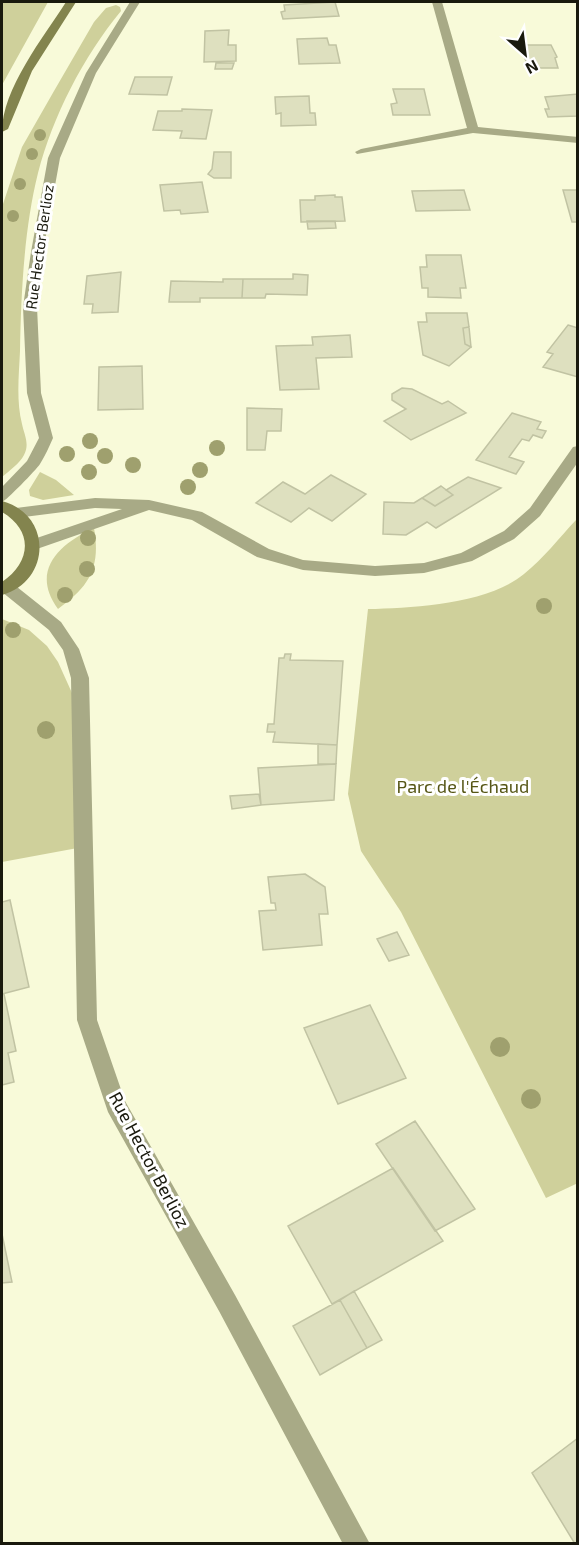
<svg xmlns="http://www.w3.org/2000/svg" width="579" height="1545" font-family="'Exo 2',sans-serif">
	<rect width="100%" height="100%" fill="#f8fad9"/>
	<!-- green -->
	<path fill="#cfd09b" d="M2 2H48L2 85Z
		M116 5 120 7 121 11C83 57 53 116 38 173 24 229 21 294 20 351 19 374 16 401 22 424 24 434 30 444 24 455 20 463 9 471 2 477V207L22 147 54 91 94 22 106 8Z
		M40 472 56 480 74 495 43 500 30 496 29 490Z
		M576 520 578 521V1183L546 1198 401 912 361 851 348 794 368 609C413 608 488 604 524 574 543 559 559 538 576 520Z
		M94 528C101 568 89 587 58 609 30 571 59 544 94 528Z
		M2 619 29 630 47 646 58 662 72 693 83 847 2 862Z"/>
	<!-- building -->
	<path fill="#dee0bf" stroke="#c1c3a3" stroke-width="1.5" d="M335 2 339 16 283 19 281 12 285 11 284 5Z
		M229 30 228 45H236V61L204 62 205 31Z
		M327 38 329 45H336L340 63 299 64 297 39Z
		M521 45H551L557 57 555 58 558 68H528Z
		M216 63H234L232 69H215Z
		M135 77H172L167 95 129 94Z
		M393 89H424L430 115H393L391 104 397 103Z
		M578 94V116L548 117 545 109H549L545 97Z
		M309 96 310 113H315L316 125 281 126V113L276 114 275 97Z
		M182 109 212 110 206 139 180 138 182 131 153 130 158 111H182Z
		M214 152H231V178H214L208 174 212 169Z
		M202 182 208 212 181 214 180 210 164 211 160 185Z
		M464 190 470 210 416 211 412 191Z
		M563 190H578V222H572Z
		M335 195V197H342L345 221 301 222 300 200H315V196Z
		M307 221H335L336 228 308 229Z
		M426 255H461L466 288H460L461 298 428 297V288H422L420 267H427Z
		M121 272 118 312 92 313 93 304H84L87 276Z
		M293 274 308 275 307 295 266 294 265 298H242L243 279H293Z
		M223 279H243L242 298H200V302H169L171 281 223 282Z
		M426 313H467L469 327 463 328 465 344 471 347 449 366 423 355 418 322H427Z
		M568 325 578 328V377L543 367 553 354 547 352Z
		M469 327 471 347 465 344 463 328Z
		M350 335 352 357 316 358 319 389 280 390 276 346 313 345 312 337Z
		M142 366 143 409 98 410 99 367Z
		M402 388 412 389 442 404 448 401 466 413 411 440 384 421 406 409 392 400V394Z
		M247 408 282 409 281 431H267L265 450H247Z
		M512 413 541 422 537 429 546 431 542 438 533 435 529 441 522 439 509 457 524 462 516 474 476 460Z
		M331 475 366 494 332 521 309 508 291 522 256 503 283 482 305 494Z
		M468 477 501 488 436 528 427 522 406 535 383 534 384 502 414 503 422 498 435 506 453 495 446 490Z
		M441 486 453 495 435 506 422 498Z
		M285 654H291L290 660 343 661 337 745 273 742 275 732H267L268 724H274L279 658H284Z
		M318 744 337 745 336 764H318Z
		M336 764 334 800 261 805 258 768Z
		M259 794 261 805 232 809 230 796Z
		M305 874 325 887 328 914H319L322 945 263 950 259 911 276 910 275 903H271L268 877Z
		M10 900 29 987 2 994V902Z
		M397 932 409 955 389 961 377 939Z
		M2 994H4L16 1051 8 1053 14 1082 2 1085Z
		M370 1005 406 1078 338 1104 304 1028Z
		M415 1121 475 1209 435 1231 376 1144Z
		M393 1168 443 1241 332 1304 288 1226Z
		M2 1234 12 1282 2 1283Z
		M354 1291 382 1340 367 1348 340 1300Z
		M340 1300 367 1348 320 1375 293 1326Z
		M578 1438V1544H575L532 1473Z"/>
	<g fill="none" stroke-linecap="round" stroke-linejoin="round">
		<!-- street -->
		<path fill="#a8aa86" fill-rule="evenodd" d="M130 2H140L96 73 60 158 43 252 37 307 41 393 53 438C49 447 45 456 40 464 36 470 6 501 2 502V487L27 461 39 438 27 393 23 307 31 252 48 158 86 73Z
			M432 2H442L478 127 578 137V143L473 133 357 154 355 152 361 149 467 128Z
			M578 446V462L540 516 514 539 472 561 424 573 375 576 303 570 257 557 192 520 149 510 34 550 26 545 28 541 122 509 95 508 16 518 8 513 16 508 95 498 149 500 202 512 269 549 303 560 375 566 424 563 461 553 504 531 530 508 573 447Z
			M6 581 12 583 61 622 79 649 89 678 97 1020 125 1101 235 1295 370 1544H343L219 1311 108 1112 77 1020 71 678 63 650 49 630 2 592V583Z"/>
		<!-- secondary -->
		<path fill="#83844e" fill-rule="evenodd" d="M66 2H76L32 71 8 129 2 132C2 89 43 38 66 2Z
			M2 501C53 515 51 581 2 595V582C31 562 34 531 2 512Z"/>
	</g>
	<!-- trees -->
	<g fill="#9fa06e">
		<circle cx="40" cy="135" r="6"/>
		<circle cx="32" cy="154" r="6"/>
		<circle cx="20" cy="184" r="6"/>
		<circle cx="13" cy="216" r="6"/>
		<circle cx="90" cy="441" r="8"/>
		<circle cx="217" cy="448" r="8"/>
		<circle cx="67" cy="454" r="8"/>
		<circle cx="105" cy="456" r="8"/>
		<circle cx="133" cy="465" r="8"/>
		<circle cx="200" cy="470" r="8"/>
		<circle cx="89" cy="472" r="8"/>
		<circle cx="188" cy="487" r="8"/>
		<circle cx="88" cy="538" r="8"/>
		<circle cx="87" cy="569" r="8"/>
		<circle cx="65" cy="595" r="8"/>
		<circle cx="544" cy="606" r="8"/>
		<circle cx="13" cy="630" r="8"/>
		<circle cx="46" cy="730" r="9"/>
		<circle cx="500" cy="1047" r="10"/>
		<circle cx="531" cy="1099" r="10"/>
	</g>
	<g text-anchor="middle" stroke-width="6" stroke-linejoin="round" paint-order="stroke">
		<!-- far-street labels -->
		<g font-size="15" fill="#19190d" stroke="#fff">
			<text transform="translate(40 247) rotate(-82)" y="5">Rue Hector Berlioz</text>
		</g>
		<!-- park labels -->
		<g font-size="18" fill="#565616" stroke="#fff">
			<text x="463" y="793">Parc de l'Échaud</text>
		</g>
		<!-- street labels -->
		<g font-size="18" fill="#19190d" stroke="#fff">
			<text transform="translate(149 1160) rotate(62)" y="6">Rue Hector Berlioz</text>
		</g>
	</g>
	<!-- border -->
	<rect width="579" height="1545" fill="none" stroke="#19190d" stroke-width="6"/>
	<!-- north arrow -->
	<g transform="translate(525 54) rotate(152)" stroke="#ffffff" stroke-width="4.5" paint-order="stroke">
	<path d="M0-4.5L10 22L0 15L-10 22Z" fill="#19190d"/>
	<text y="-9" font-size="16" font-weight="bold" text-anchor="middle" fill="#19190d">N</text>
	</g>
</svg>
